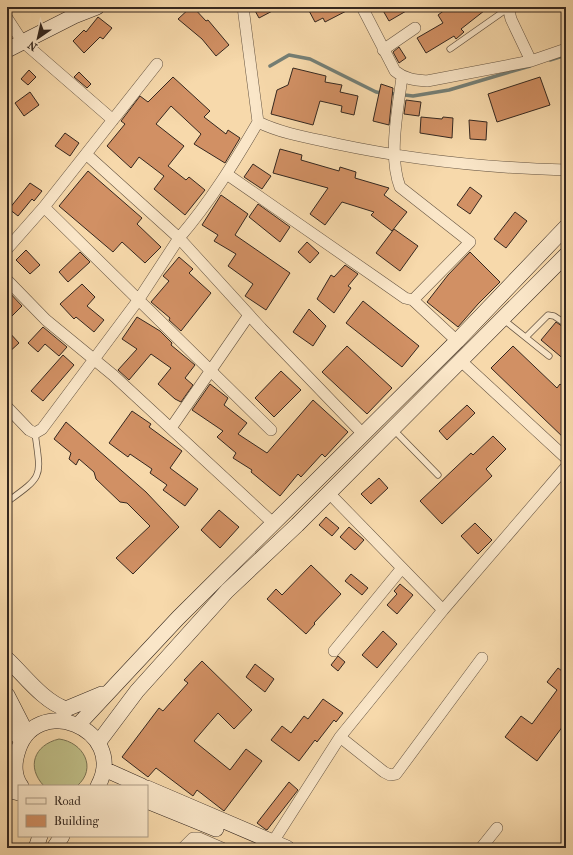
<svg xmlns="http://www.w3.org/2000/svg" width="573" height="855" font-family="'IM FELL French Canon',serif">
	<rect width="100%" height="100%" fill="#f7d9ab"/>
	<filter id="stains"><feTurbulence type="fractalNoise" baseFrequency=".005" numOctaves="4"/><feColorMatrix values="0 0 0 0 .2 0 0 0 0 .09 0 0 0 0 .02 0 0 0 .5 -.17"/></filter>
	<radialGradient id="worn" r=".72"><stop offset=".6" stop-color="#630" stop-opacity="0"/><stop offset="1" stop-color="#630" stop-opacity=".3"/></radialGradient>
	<!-- green -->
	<path fill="#bfbe87" stroke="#7a7253" d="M59 739C83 742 98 768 77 786H44C26 767 34 745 59 739Z"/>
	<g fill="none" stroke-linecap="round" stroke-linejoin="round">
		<!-- stream -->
		<path stroke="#747f76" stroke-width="3.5" d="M550 60 566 55
			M270 66 289 55 310 59 376 92 382 93
			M388 93 413 96 449 90 530 66"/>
	</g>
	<!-- building -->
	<path fill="#d19064" stroke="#34271f" d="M191 7H193L206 21 208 20 229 45 216 56 202 39 178 19Z
		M253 7H280L259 18Z
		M307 7H354L325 22 323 18 315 22Z
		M381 7H413L389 21Z
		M449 7H489L461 29 464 32 456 39 454 36 426 53 417 38 443 23 438 15Z
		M98 17 112 28 103 39 100 37 84 53 73 41 84 30 86 32Z
		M399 47 406 58 399 63 393 52Z
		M293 68 326 76 325 82 342 85 340 92 358 96 354 115 341 112 342 106 320 101 313 125 271 114 277 90 288 85Z
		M29 70 36 77 28 85 21 79Z
		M79 72 91 84 87 88 74 77Z
		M173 77 210 111 204 117 226 134 228 130 240 138 225 163 194 144 201 134 171 106 156 124 184 146 168 166 186 180 189 177 205 190 185 215 154 189 164 176 139 157 131 168 107 146 125 124 121 121 140 96 148 102Z
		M540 77 550 105 497 122 488 94Z
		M381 84 393 88 389 125 373 121Z
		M30 92 39 105 24 116 15 103Z
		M406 100 421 102 419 116 404 114Z
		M421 117 442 119 443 117 453 118 452 138 420 133Z
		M469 120 487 122 486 140 470 139Z
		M65 133 79 143 70 156 55 146Z
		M280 149 302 155 301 160 339 171 340 167 356 172 355 178 389 188 384 195 407 212 392 231 371 215 374 212 342 202 325 225 310 214 328 188 273 173Z
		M253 164 271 176 262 189 244 177Z
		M88 171 142 218 137 224 161 247 145 263 122 242 113 252 59 206Z
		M30 183 42 191 34 201 32 199 18 216 9 209Z
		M470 187 482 196 470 214 457 205Z
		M221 195 248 214 235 235 290 273 266 310 245 296 253 284 228 266 236 254 214 241 218 235 202 225Z
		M258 204 290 227 280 242 249 217Z
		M515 212 527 221 506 248 494 239Z
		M394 229 418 246 400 271 376 253Z
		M307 242 319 253 310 263 298 252Z
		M26 250 40 265 30 274 16 260Z
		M80 252 90 262 68 282 59 272Z
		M470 252 500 282 478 304 458 327 427 302 448 275Z
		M179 257 193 269 189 273 211 293 181 331 169 320 170 318 151 302 169 281 163 276Z
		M345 265 358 274 348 286 351 288 334 313 317 299 331 275 334 277Z
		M82 284 95 297 87 306 104 320 94 332 76 317 74 319 60 304Z
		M7 290 22 306 7 321Z
		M363 301 419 346 402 367 346 323Z
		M309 309 326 326 313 346 293 332Z
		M137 317 160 331 172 343 171 345 195 365 185 378 193 385 181 402 175 399 158 384 171 368 151 354 129 380 118 370 137 349 122 339Z
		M556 322 566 329V361L541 340Z
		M43 327 67 347 59 356 45 344 38 352 28 343Z
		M7 330 19 343 7 354Z
		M347 346 392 388 367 414 322 372Z
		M513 346 557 388 560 384 566 389V440L491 368Z
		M63 355 74 365 43 401 31 391Z
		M281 371 301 390 274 417 255 398Z
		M210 384 228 398 224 405 247 423 238 434 267 453 313 400 348 432 325 457 322 454 301 477 298 474 280 496 251 472 252 470 233 458 236 453 217 437 223 431 192 410Z
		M467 405 475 413 447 440 439 431Z
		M132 411 151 424 149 427 182 451 170 468 198 489 185 506 163 490 167 485 150 473 152 469 130 454 128 457 109 443Z
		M66 422 146 492 179 527 133 574 116 558 150 526 127 503 120 502 96 479 94 472 79 459 76 465 69 459 71 453 54 439Z
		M493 436 506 449 486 469 492 476 442 524 420 501 471 453 473 455Z
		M379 478 388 488 371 504 361 494Z
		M219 510 239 527 220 548 201 530Z
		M326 517 339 528 332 536 319 525Z
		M475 523 492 540 478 554 461 536Z
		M349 527 364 540 355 550 340 537Z
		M311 565 341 594 314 623 315 624 306 634 267 599 276 589 282 595Z
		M351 574 368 588 362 595 345 581Z
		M400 584 413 595 397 614 387 605 397 594 394 591Z
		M383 631 397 644 377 668 362 655Z
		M338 656 345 662 338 671 331 665Z
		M202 661 252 710 234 729 218 713 194 741 230 770 246 749 262 761 224 811 197 790 193 796 156 768 148 777 122 757 159 708 163 711 188 683 184 680Z
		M255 664 274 679 265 692 246 677Z
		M558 668 566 674V722L537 761 505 737 521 716 532 724 557 690 547 682Z
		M323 699 343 713 336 722 334 720 317 742 315 740 299 761 271 740 282 726 291 733 304 716 308 719Z
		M289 782 298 790 267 830 265 829 257 823Z"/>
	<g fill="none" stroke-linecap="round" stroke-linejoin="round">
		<defs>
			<path id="lane" d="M450 49 507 9
				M504 320 549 356
				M526 337 548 315 554 316 566 324
				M393 429 438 475
				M7 502C44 475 41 478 35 433"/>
			<path id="street" d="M243 7 258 122C283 134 310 138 337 144 412 160 489 168 566 170
				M362 7 395 71C405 79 414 80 427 81L531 61 566 49
				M508 7 511 19 531 61
				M7 18 22 41 113 120
				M383 50 415 28
				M258 122C234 163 210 202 179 238L261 328 363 434
				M228 175 375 277 405 298 413 300 470 242 400 187C388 156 398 109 402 77
				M44 207 271 430
				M7 249 44 207 157 64
				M7 280 46 320 113 375 273 523
				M413 300 457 341
				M461 361 566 458
				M7 407 29 430 35 433 42 429 139 299 179 238 86 154
				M171 428 249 315
				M329 493 443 610 566 467
				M334 651 402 568
				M340 737 384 772 390 775 396 774 482 658
				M183 848 193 838H199L222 848
				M269 848 340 737 443 610
				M481 848 497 828"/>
			<path id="secondary" d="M7 50 74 16 97 7
				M7 659C25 676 43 701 66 709L102 694
				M7 695 27 734
				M78 725 178 618 457 341 566 227
				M7 726 22 740
				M98 743 137 691 227 591 297 525 566 255
				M104 769 142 786
				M21 786C14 777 14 764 17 754 33 690 129 729 98 786
				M147 788 287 848
				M7 790 19 793
				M147 801 216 829
				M36 848 40 836
				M54 848 62 836"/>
		</defs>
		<!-- lane casing -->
		<use href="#lane" stroke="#655442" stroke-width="7"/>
		<!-- street casing -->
		<use href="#street" stroke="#655442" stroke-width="12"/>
		<!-- secondary casing -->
		<use href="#secondary" stroke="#34271f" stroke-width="16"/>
		<!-- lane -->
		<use href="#lane" stroke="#fae6c8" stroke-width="5.5"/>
		<!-- street -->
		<use href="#street" stroke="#fae6c8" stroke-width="11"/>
		<!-- secondary -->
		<use href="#secondary" stroke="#fae6c8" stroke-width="15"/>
	</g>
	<!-- margin -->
	<rect width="573" height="855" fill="none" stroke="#f7d9ab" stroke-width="24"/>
	<rect x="8" y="8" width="557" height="839" fill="none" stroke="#34271f" stroke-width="2"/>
	<rect x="12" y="12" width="549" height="831" fill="none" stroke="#34271f"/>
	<!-- legend -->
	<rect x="18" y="785" width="130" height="52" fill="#fae6c8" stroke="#ab9a84"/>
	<rect x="26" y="798" width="20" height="6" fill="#fae6c8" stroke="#ab9a84"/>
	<text x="54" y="805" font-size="12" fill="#34271f">Road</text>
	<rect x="26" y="815" width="20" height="12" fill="#d19064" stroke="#ab9a84"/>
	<text x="54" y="825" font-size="12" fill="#34271f">Building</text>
	<!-- north arrow -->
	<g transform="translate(38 38) rotate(214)" stroke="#fae6c8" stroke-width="3" paint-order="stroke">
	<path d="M0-3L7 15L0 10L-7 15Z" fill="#34271f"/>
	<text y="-6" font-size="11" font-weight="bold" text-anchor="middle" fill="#34271f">N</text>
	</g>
	<rect width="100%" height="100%" filter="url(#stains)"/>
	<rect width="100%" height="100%" fill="url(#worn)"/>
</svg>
